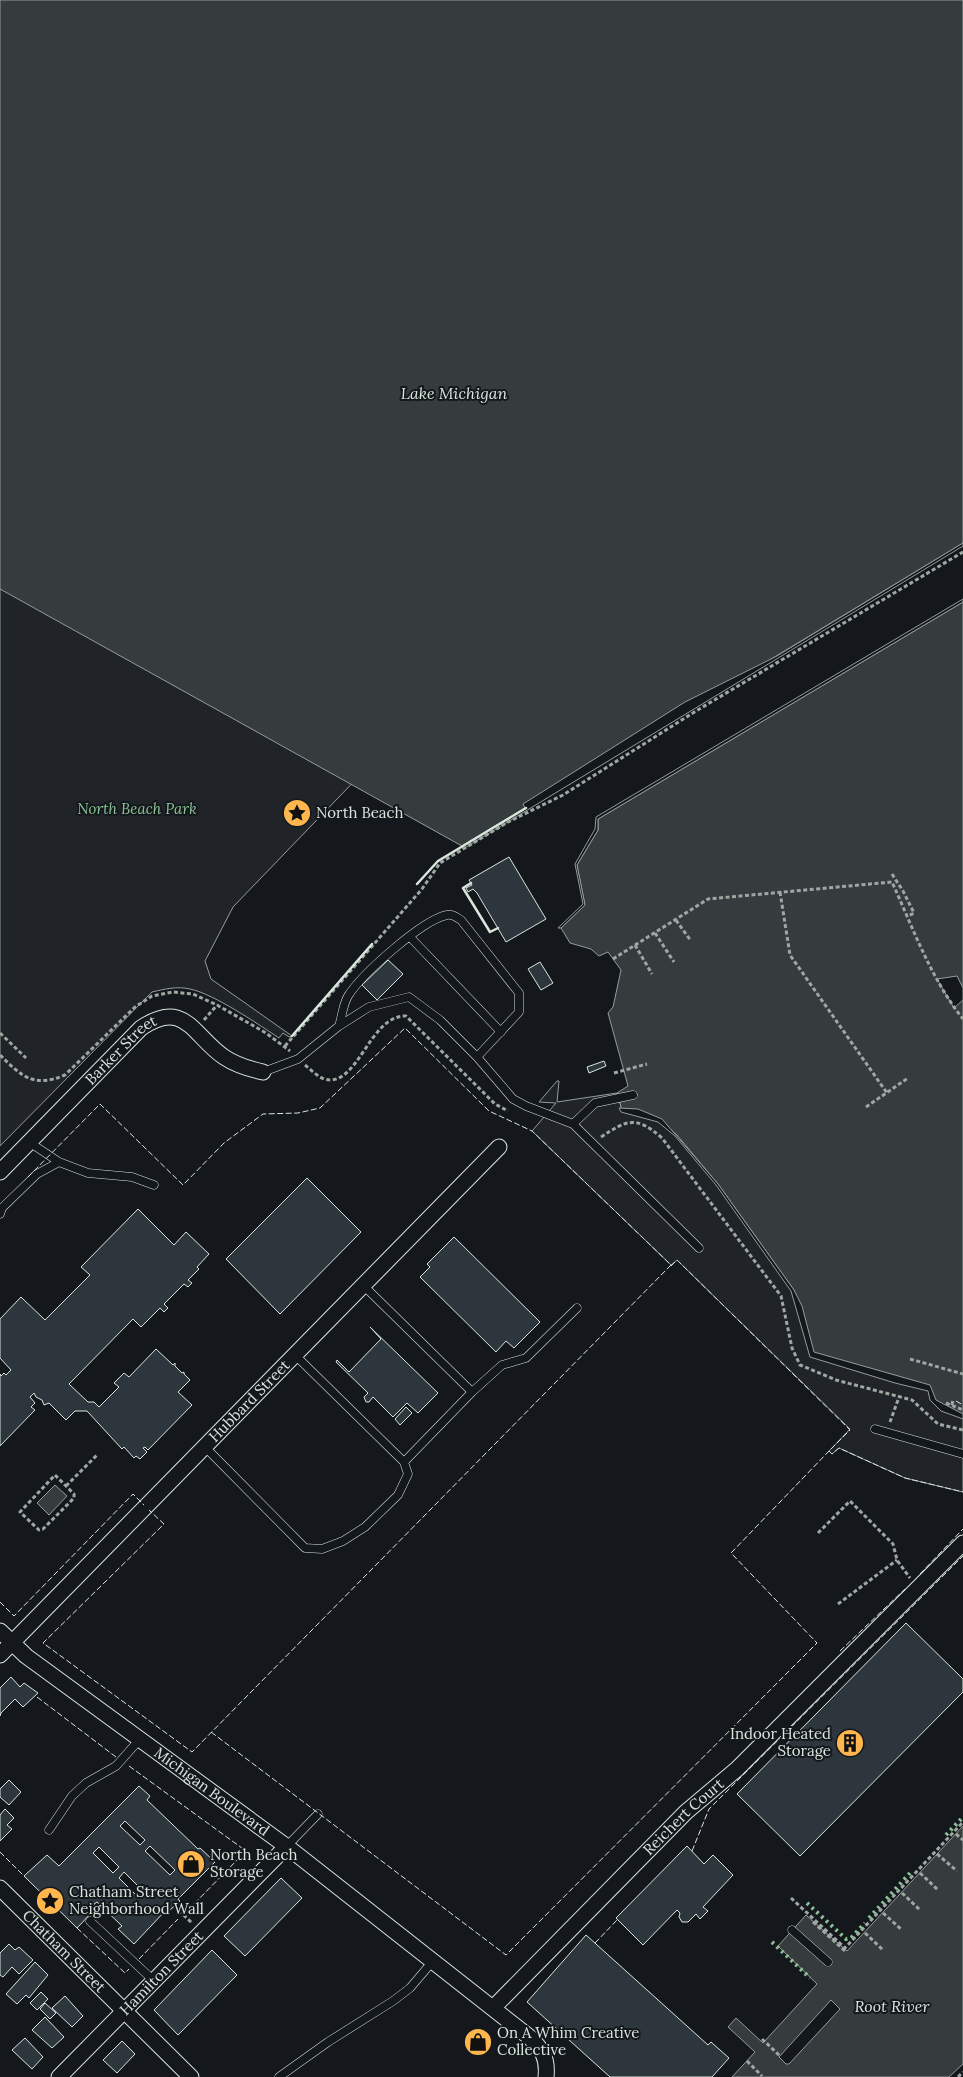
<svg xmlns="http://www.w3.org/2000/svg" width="963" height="2077" font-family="Lora,serif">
	<rect width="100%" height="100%" fill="#14181c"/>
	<!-- green -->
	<path fill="#202428" stroke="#939e99" d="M0 574 365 770 233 907 205 961 211 979 292 1036 289 1037 283 1033 279 1038C258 1024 214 994 190 989 177 986 165 989 152 992L0 1146Z
		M557 1081H559L557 1102 617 1093 622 1110 659 1120 930 1389 963 1417V1492L905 1478 839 1448 832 1454 829 1451 850 1429 677 1260 671 1265 532 1131 556 1103 539 1102Z"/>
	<!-- water -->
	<path fill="#363b3e" stroke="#939e99" d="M0 0H963V543L462 846 0 589Z
		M963 602V1417C947 1411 934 1407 930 1389L812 1356 794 1290 718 1184 677 1135 659 1120 622 1110 617 1093 628 1086 608 1013 613 1007 621 970 608 952 599 956 591 949 570 943 561 928 585 905 577 865 598 830V819Z
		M55 1485 67 1496 49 1515 37 1503Z
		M963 1826V2064L949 2077H732L755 2052 728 2027 736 2018 763 2043 817 1984 778 1946 806 1915 847 1951Z"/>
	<!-- pier -->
	<path fill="#14181c" stroke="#939e99" d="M963 543V546L463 849 462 846 525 808 523 804 685 702 777 656Z
		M963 599V602L598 819V830L577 865 585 905 561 928H558L583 904 575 864 595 829 596 817Z
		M957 976 963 988V1000L954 1008 937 979Z
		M619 1108 638 1109 662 1119 718 1184 794 1290 802 1306 814 1352 930 1385 936 1400 963 1414V1419L941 1411 930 1400 928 1391 895 1383 810 1357 791 1291 716 1185 675 1136 658 1122 621 1112Z
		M831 2000 840 2009 789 2064H786L779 2057Z"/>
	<!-- building -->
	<path fill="#2c363c" stroke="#d8e6dc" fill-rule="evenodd" d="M509 857 546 919 506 942 477 893 473 889 468 892 466 888 472 885 469 880Z
		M388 960 403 974 377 1000 362 985Z
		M540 962 553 983 541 990 528 969Z
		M604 1061 606 1066 589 1073 587 1067Z
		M307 1178 361 1232 280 1314 226 1259Z
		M138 1209 174 1245 186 1232 209 1254 197 1267 199 1269 188 1280 192 1283 188 1287 184 1284 164 1304 168 1308 164 1312 160 1308 141 1327 133 1319 69 1384 88 1402H94L99 1407 119 1387 114 1383 124 1373 129 1377 156 1349 173 1365 175 1363V1366L182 1373 184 1372V1374L190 1380 178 1392 192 1405 148 1450 145 1447 143 1448 147 1452 140 1459 136 1456 134 1458 124 1447 122 1449 87 1411H75L66 1420 49 1403 44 1405 42 1400 36 1397 34 1393 30 1397 35 1403 31 1407 35 1410 0 1446V1374L1 1376 4 1373 6 1375 11 1370 0 1358V1319L21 1297 45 1320 90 1275 81 1267Z
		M454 1237 540 1322 514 1348 506 1341 496 1352 420 1277 430 1267 427 1264Z
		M370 1327 438 1393 418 1413 407 1403 393 1417 373 1397 369 1402H366L364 1397 368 1393 336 1362 337 1360 349 1372 381 1339Z
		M406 1407 412 1413 400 1425 395 1419Z
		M906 1623 963 1679V1692L800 1856 737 1794Z
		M11 1677 20 1687 24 1683 38 1693 23 1707 15 1699 1 1713 0 1716V1688Z
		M9 1780 21 1792 9 1805 0 1797V1789Z
		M139 1786 150 1796 147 1800 198 1849 200 1848 215 1862 178 1899 180 1901 169 1911 167 1909 134 1944 118 1929 122 1926 97 1902 94 1904 97 1907 77 1928 24 1876 47 1855 59 1866ZM125 1821 145 1840 140 1845 120 1826ZM150 1846 175 1870 170 1875 145 1851ZM99 1847 119 1867 113 1873 93 1853ZM124 1872 142 1890 136 1895 119 1878Z
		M5 1809 14 1818 7 1825 12 1829 0 1841V1815Z
		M687 1846 704 1864 713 1855 733 1875 703 1907 708 1911 700 1919 696 1914 688 1922H682L679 1917 680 1913 677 1910 643 1945 616 1918Z
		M281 1878 302 1898 245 1956 224 1936Z
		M586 1935 708 2045 711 2042 729 2058 712 2077H610L527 2002Z
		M9 1944 15 1950 19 1947 33 1960 19 1974 12 1967 3 1977 0 1975V1953Z
		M212 1950 237 1975 178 2035 154 2010Z
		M35 1962 48 1975 29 1998 26 1995 17 2004 6 1994Z
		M41 1992 48 1999 37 2010 30 2003Z
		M65 1996 83 2016 72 2027 52 2008Z
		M45 2003 56 2013 50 2019 40 2009Z
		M45 2017 64 2037 52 2048 32 2030Z
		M25 2038 43 2057 32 2069 12 2050Z
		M122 2041 135 2054 117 2073 103 2060Z"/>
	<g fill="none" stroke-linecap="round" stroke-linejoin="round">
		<defs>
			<path id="lane" d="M410 937 501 1032
				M339 1026C342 1017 343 1004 348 996 362 974 422 920 447 915 453 914 456 917 461 920L519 993V1012L477 1057
				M263 1072 298 1059 339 1026 369 1007 409 997 440 1020 477 1057 513 1099 526 1106 573 1124 699 1248
				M573 1124 595 1103 633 1095
				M29 1142 59 1162 88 1173 132 1177 154 1185
				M0 1214 2 1208 37 1174 59 1162
				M363 1285 472 1392
				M875 1429 963 1454
				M205 1447 305 1548 322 1549 343 1541 365 1527 398 1495 408 1474 404 1462 295 1355
				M404 1462 472 1392 502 1365 526 1358 577 1308
				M49 1830 72 1796 86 1783 116 1766 140 1739
				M286 1847 318 1814
				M90 1921 154 1981
				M792 1930 828 1962
				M279 2077 328 2042 393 2001 410 1988 433 1961"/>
			<g id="street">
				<path id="s1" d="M0 1172 141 1028C185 998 193 1036 224 1057 236 1065 249 1069 263 1072"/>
				<path id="s2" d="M0 1631 26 1656 290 1849 528 2036C542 2048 548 2058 546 2077"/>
				<path id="s3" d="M0 1655 499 1147"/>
				<path id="s4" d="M0 1888 191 2077"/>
				<path id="s5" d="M493 2008 686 1812 737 1769 963 1543"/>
				<path id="s6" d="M59 2077 286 1847"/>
			</g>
		</defs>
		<!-- lane casing -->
		<use href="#lane" stroke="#d8e6dc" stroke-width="9"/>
		<!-- street casing -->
		<use href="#street" stroke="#d8e6dc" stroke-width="17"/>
		<!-- path -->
		<path stroke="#9da8a2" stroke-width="3" stroke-dasharray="4 2.5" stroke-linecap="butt" d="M892 874 903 891 914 913 908 916
			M780 892 790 955 887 1093
			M676 920 691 941
			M655 933 674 962
			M635 945 652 974
			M613 959 708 899 892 882C913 928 931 979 963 1019
			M204 1020 217 1005
			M0 1033 26 1058
			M285 1046 422 889 440 863 508 822 563 795 696 711 963 552
			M0 1055C22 1077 34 1088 65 1075L135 1007 152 996 173 992 193 994 217 1005 266 1033 290 1051
			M305 1065C311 1070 317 1076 324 1079 358 1089 369 1015 406 1016L495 1104 508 1111
			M614 1073 647 1064
			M866 1107 908 1078
			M601 1137C627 1120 636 1115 662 1138L781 1296 792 1348 800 1365 836 1380 912 1400 938 1424 963 1430
			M910 1359 963 1374
			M946 1403 963 1410
			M952 1405 953 1399
			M890 1422 899 1397
			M55 1475 74 1494V1498L43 1529 39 1530 20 1512Z
			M66 1486 97 1455
			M818 1533 850 1501 893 1544 897 1560 910 1578
			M838 1604 897 1560
			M956 1834 963 1840
			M937 1854 957 1871
			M920 1873 938 1890
			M902 1893 920 1910
			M791 1898 845 1948 963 1822
			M174 1906 192 1923
			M883 1913 902 1930
			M813 1922 845 1951
			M865 1933 883 1950
			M762 2039 780 2056
			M747 2061 762 2076
			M958 2077 963 2072"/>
		<!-- lane -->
		<use href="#lane" stroke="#14181c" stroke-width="8"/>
		<!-- street -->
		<use href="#street" stroke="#14181c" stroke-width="15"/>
		<!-- hedge -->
		<path stroke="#8ac095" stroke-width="4" stroke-dasharray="2.5 4" stroke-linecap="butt" d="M946 1835 963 1817
			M807 1903 846 1939 851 1938 865 1923
			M869 1918 910 1873
			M772 1942 810 1978"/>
		<!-- fence -->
		<path stroke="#d8e6dc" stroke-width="1" stroke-dasharray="6 2.5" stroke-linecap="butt" d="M28 1177 100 1104 183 1185 224 1143 263 1114 298 1113 320 1108 405 1028 489 1111 532 1131 671 1265 192 1752 43 1643 164 1524 149 1510
			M671 1266 677 1260 850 1430 829 1451 832 1454 839 1448 905 1478 963 1492
			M956 1401 963 1405
			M920 1574 963 1529
			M0 1602 14 1616 133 1494 144 1505
			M840 1651 905 1589
			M37 1697 116 1757
			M211 1732 506 1955 817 1643 731 1553 829 1451
			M129 1766 246 1851 189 1909
			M692 1851 709 1809 963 1556
			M0 1852 24 1876
			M77 1928 125 1973 129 1969
			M595 1943 618 1919
			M139 1959 178 1919"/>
		<!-- wall -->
		<path stroke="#d8e6dc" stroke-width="2.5" d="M471 883 463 888 490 932 498 928
			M417 884 438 861 526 808
			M292 1036 372 944"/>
	</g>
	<!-- icons -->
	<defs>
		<symbol id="sight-disc" viewBox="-11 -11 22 22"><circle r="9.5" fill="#ffb74d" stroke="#14181c"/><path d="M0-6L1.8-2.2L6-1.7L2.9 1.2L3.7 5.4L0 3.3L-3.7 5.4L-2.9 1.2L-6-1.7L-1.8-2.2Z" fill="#111"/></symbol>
		<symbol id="building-disc" viewBox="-11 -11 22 22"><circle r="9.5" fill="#ffb74d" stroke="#14181c"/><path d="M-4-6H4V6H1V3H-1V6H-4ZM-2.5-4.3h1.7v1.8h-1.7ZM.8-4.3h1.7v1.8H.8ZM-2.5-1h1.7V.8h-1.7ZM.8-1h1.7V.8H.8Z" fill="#111"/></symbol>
		<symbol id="shop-disc" viewBox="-11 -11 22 22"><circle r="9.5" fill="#ffb74d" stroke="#14181c"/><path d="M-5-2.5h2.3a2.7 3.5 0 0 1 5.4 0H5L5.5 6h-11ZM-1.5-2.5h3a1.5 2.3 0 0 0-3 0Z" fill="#111"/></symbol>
	</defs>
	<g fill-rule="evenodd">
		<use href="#sight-disc" x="281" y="797" width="32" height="32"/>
		<use href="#building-disc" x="834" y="1727" width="32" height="32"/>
		<use href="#shop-disc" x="175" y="1848" width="32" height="32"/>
		<use href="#sight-disc" x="34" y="1885" width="32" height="32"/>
		<use href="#shop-disc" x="462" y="2026" width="32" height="32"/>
	</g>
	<g text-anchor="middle" stroke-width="4" stroke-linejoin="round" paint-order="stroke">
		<!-- park labels -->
		<g font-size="15" font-style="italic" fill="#8ac095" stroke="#14181c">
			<text x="137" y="814">North Beach Park</text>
		</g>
		<!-- poi labels -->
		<g font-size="15" fill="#d8e6dc" stroke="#14181c" text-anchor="start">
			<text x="316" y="818">North Beach</text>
			<text x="831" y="1739" text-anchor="end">Indoor Heated<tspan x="831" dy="17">Storage</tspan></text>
			<text x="210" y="1860">North Beach<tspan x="210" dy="17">Storage</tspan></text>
			<text x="69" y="1897">Chatham Street<tspan x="69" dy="17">Neighborhood Wall</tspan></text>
			<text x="497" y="2038">On A Whim Creative<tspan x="497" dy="17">Collective</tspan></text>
		</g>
		<!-- street labels -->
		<g font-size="15" fill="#d8e6dc" stroke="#14181c">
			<text dy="5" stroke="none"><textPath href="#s1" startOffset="172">Barker Street</textPath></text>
			<text dy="5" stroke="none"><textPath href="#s3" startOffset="356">Hubbard Street</textPath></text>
			<text dy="5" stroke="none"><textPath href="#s2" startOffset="266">Michigan Boulevard</textPath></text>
			<text dy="5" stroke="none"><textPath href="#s5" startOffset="270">Reichert Court</textPath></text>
			<text dy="5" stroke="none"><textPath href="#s4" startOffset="90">Chatham Street</textPath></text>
			<text dy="5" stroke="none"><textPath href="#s6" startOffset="146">Hamilton Street</textPath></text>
		</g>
		<!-- water labels -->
		<g font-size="16" font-style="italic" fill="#d8e6dc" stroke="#14181c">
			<text x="454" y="399">Lake Michigan</text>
			<text x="892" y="2012">Root River</text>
		</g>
	</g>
</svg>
